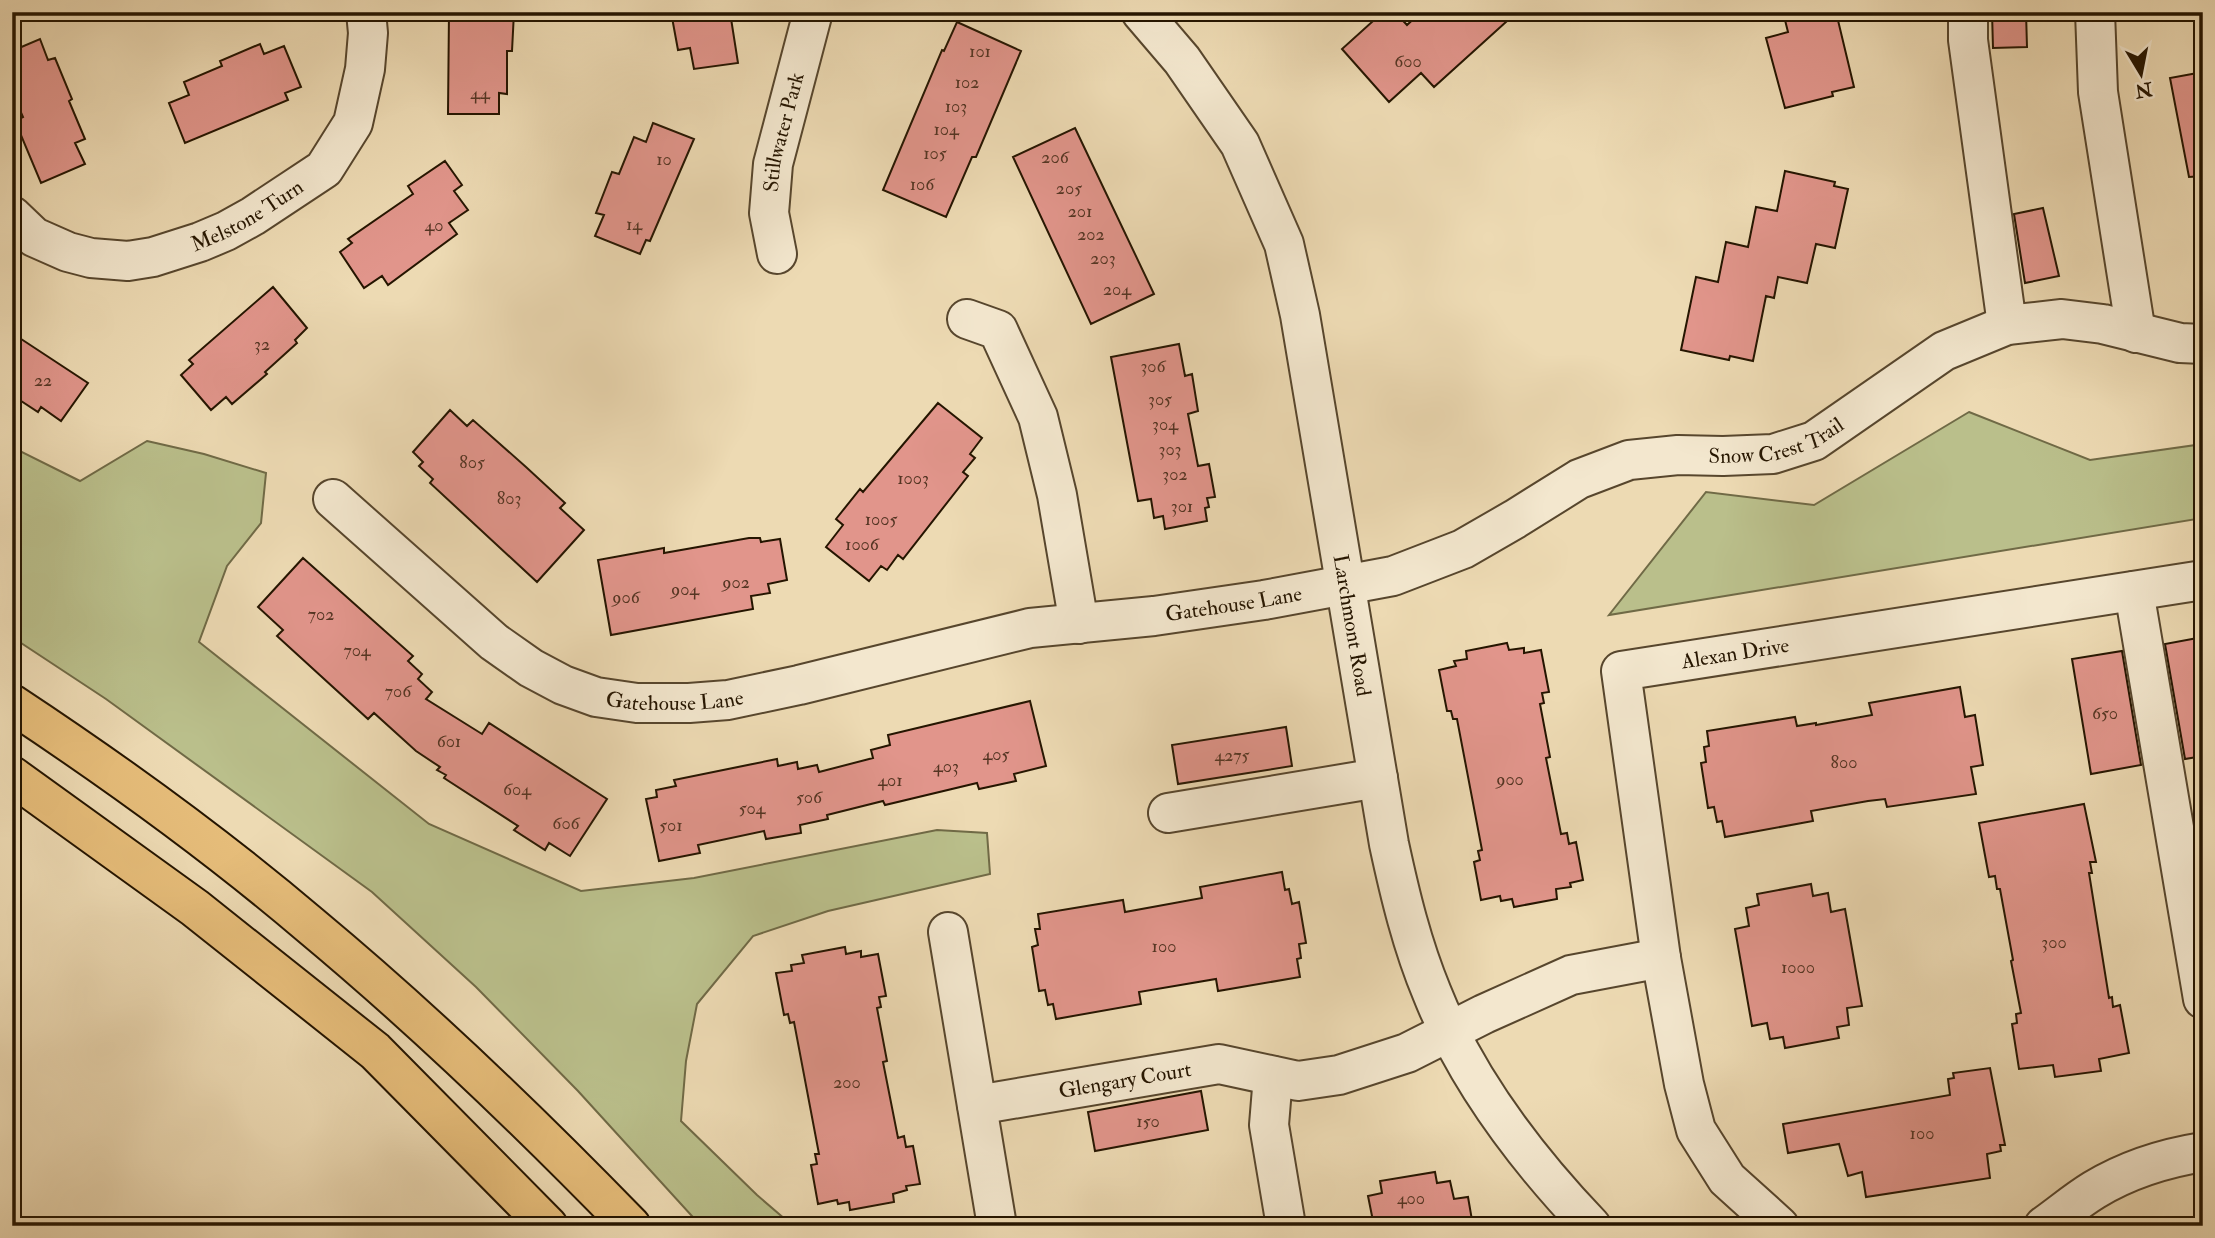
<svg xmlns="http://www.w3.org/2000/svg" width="2215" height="1238" font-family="'IM FELL Double Pica',serif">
	<rect width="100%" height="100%" fill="#eddab3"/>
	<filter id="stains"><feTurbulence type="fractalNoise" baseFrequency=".00286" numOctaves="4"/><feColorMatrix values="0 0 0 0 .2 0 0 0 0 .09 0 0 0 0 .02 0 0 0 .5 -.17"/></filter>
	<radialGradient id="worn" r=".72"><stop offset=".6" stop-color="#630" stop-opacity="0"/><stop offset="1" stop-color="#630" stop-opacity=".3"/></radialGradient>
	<!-- green -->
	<path fill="#babf8b" stroke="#706a46" stroke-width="2" d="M1969 412 2090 460 2203 444V518L1609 615 1706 492 1814 505Z
		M147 441 204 454 266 473 261 523 227 566 199 642 429 824 581 891 694 878 937 830 987 833 990 874 828 911 753 936 697 1004 686 1061 681 1121 757 1195 793 1226H701L578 1091 476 987 372 892 106 699 12 637V447L80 481Z"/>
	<!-- building -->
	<path fill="#e1958b" stroke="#251500" stroke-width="2" d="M449 12H514L512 51H507V94L499 93V114H448Z
		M671 12H730L738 63 694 69 690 48 678 50Z
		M1383 12H1395L1407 25 1421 12H1517L1434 87 1421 73 1389 102 1342 49Z
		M1783 12H1836L1854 87 1832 92 1833 96 1785 108 1766 38 1788 32Z
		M1992 12H2026L2027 47 1993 48Z
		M957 22 1021 51 976 157H972L946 217 883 190 942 50 944 51Z
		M40 39 48 60 55 58 72 99 69 101 85 139 75 143 85 164 41 183 15 121 23 117 12 92V51Z
		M260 44 264 54 284 46 301 87 285 93 288 100 185 143 169 103 189 95 184 82 222 66 220 61Z
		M2203 72V176L2189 177 2170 78Z
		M653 123 694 139 650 241 646 240 640 254 595 236 604 215 596 213 612 172 619 174 634 137 646 142Z
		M1075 128 1154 294 1091 324 1013 157Z
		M445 161 462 185 454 191 468 210 449 223 457 234 388 285 382 276 364 288 340 252 352 243 348 239 413 194 408 186Z
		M1785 171 1835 182 1834 186 1848 189 1835 248 1816 244 1807 283 1778 277 1774 298 1766 296 1753 361 1730 356 1729 360 1681 350 1696 277 1718 282 1726 242 1748 247 1756 207 1777 211Z
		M2043 208 2059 276 2025 283 2014 214Z
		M273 287 307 328 295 340 297 343 265 372 267 374 232 404 226 397 211 410 181 375 193 364 189 360Z
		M12 333 88 383 61 421 41 407 38 412 12 395Z
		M1179 344 1185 376 1192 374 1198 411 1188 414 1198 466 1209 464 1215 497 1207 498 1209 507 1205 508 1207 521 1165 529 1163 516 1154 518 1151 499 1138 501 1111 357Z
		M938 403 982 438 970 454 975 458 963 472 968 476 903 559 898 555 887 570 881 566 869 581 826 547 843 525 836 519 860 489 863 492Z
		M450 410 467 426 473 420 526 467 565 503 560 508 584 530 537 582 430 483 433 479 419 466 423 462 413 452Z
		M749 538H760L761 542 780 539 787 580 768 584 770 593 751 596 753 609 611 635 598 560 664 548V553Z
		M303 558 413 656 408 661 422 674 418 679 432 692 426 699 482 734 489 723 607 799 570 856 549 843 545 850 514 830 518 826 444 778 446 775 437 770 440 767 416 751 374 713 368 719 277 636 283 630 258 607Z
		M2203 637V756L2185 759 2165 644Z
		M1507 643 1509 650 1524 648V653L1541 650 1549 692 1542 693 1544 703 1540 704 1550 757 1546 758 1561 834 1567 833 1569 844 1576 842 1583 880 1570 883 1571 887 1556 889 1557 899 1514 907 1512 899 1501 901 1500 896 1481 900 1474 862 1480 860 1478 851 1482 850 1457 719H1453L1451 711H1447L1439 670 1456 666 1454 661 1467 659 1466 651Z
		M2122 651 2141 765 2091 774 2072 659Z
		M1960 687 1965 717 1975 715 1983 765 1971 767 1976 794 1887 807 1885 799 1868 801 1811 811 1813 821 1725 837 1722 821 1717 822 1714 807 1708 808 1701 763 1706 762 1704 747 1709 746 1707 731 1795 717 1797 726 1816 723V725L1872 715 1869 703Z
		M1030 701 1046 766 1014 774 1016 781 979 789 977 783 885 805 883 801 827 815 828 819 800 825 801 833 766 839 764 831 698 845 700 853 659 861 646 799 657 797 656 790 676 786 674 780 777 759 778 766 797 762 798 769 817 765 819 772 873 758 871 750 890 745 888 735Z
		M1286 727 1292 766 1178 784 1172 745Z
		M2084 804 2096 862H2090L2092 873H2089L2109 998 2112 997 2113 1007 2120 1005 2129 1053 2099 1059 2101 1071 2055 1077 2053 1065 2019 1069 2012 1024 2017 1023 2016 1014 2021 1013 2011 961 2013 960 2000 889H1997L1995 876 1989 877 1979 823Z
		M1282 872 1285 890 1289 889 1292 904 1299 902 1306 943 1299 944 1301 958 1297 959 1300 977 1218 991 1216 979 1139 992 1141 1004 1056 1019 1053 1004 1048 1005 1045 990 1039 991 1032 947 1038 945 1035 929H1040L1038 914 1123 900 1125 912 1202 898 1200 887Z
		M1811 884 1813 896 1828 893 1831 912 1845 909 1862 1006 1847 1008 1849 1025 1837 1027 1839 1038 1785 1048 1783 1037 1770 1039 1767 1023 1752 1026 1735 929 1749 926 1746 908 1759 905 1757 894Z
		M845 947 846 954 861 951V957L878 954 886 996 879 997 881 1007 877 1008 887 1061 883 1062 898 1138 904 1136 906 1147 913 1146 920 1184 906 1186 907 1190 893 1194 894 1202 850 1210 849 1202 838 1204 837 1200 818 1204 811 1165 817 1164 815 1154H819L794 1022 790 1023 788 1014 784 1015 776 973 792 971 791 965 804 963 802 955Z
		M1990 1068 2005 1145H2000L2001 1151 1987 1154 1990 1178 1866 1197 1862 1172 1848 1176 1839 1144 1788 1153 1783 1124 1950 1095 1948 1079 1954 1078 1953 1073Z
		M1201 1091 1208 1130 1095 1151 1088 1112Z
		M1435 1172 1437 1183 1450 1181 1454 1199 1468 1197 1473 1226H1374L1368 1196 1382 1193 1380 1181Z"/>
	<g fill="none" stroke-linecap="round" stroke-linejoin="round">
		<defs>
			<g id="minor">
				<path id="s1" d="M1141 12 1182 60 1240 144 1284 244 1300 315 1389 844C1400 895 1412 945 1432 993 1467 1081 1526 1158 1591 1226"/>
				<path d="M1968 12V40L2007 325"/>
				<path d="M2095 12 2098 92 2136 333"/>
				<path id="s2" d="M12 216 34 237 68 252 91 258 128 261 153 257 200 242 226 231 253 216 324 169 353 123 365 69 368 33 366 12"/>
				<path id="s3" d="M777 254 769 213 773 164 813 12"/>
				<path d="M967 319 998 330 1038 417 1057 495 1079 624"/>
				<path id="s4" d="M333 499 494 642 531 668 563 685 596 697 637 703H689L728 700 799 685 1030 628 1154 616 1264 600 1393 576 1463 549 1515 519 1579 479 1629 460 1678 455 1723 456 1773 454 1814 441 1944 351 2007 325 2062 319 2103 324 2180 343 2203 344"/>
				<path d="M2134 591 2203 999"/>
				<path d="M1168 813 1378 778"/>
				<path d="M948 932 997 1226"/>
				<path d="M1273 1076 1269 1125 1286 1226"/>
				<path id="s5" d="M977 1105 1219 1064 1298 1081 1339 1075 1407 1053 1484 1014 1571 975 1661 958"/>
				<path id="s6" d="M1779 1226 1727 1179 1696 1130 1684 1084 1661 958 1621 671 2203 580"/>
				<path d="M2044 1226C2061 1214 2076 1201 2094 1190 2127 1170 2165 1158 2203 1152"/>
			</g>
			<path id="highway" d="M12 704C115 772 216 845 310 925 423 1019 529 1121 631 1226
				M12 776 195 908 375 1051 548 1226"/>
		</defs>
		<!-- minor casing -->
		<use href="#minor" stroke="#57462d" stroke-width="42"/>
		<!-- highway casing -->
		<use href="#highway" stroke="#251500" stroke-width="42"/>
		<!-- minor -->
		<use href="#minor" stroke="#f3e7ce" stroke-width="38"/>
		<!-- highway -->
		<use href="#highway" stroke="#e6bd7a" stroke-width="38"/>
	</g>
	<g text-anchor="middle" stroke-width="6" stroke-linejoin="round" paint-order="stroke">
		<!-- number labels -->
		<g font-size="18" fill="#543523">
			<text x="980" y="57">101</text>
			<text x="1408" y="67">600</text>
			<text x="967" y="88">102</text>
			<text x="480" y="99">44</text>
			<text x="956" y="112">103</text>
			<text x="946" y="135">104</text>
			<text x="935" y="159">105</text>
			<text x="1055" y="163">206</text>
			<text x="664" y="165">10</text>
			<text x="922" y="190">106</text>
			<text x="1069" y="194">205</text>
			<text x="1080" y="217">201</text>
			<text x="634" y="230">14</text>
			<text x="434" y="231">40</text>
			<text x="1091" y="240">202</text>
			<text x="1103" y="264">203</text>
			<text x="1117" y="295">204</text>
			<text x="262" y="350">32</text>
			<text x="1153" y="372">306</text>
			<text x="43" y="386">22</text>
			<text x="1160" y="405">305</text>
			<text x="1165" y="430">304</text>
			<text x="1170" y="455">303</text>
			<text x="472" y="468">805</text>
			<text x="1175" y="480">302</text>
			<text x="913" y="484">1003</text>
			<text x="509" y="504">803</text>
			<text x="1182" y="512">301</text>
			<text x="881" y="525">1005</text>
			<text x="862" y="550">1006</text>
			<text x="736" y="588">902</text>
			<text x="685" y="595">904</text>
			<text x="626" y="603">906</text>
			<text x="321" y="620">702</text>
			<text x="357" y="656">704</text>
			<text x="398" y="697">706</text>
			<text x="2105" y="719">650</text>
			<text x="449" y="747">601</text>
			<text x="996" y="760">405</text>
			<text x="1232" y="761">4275</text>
			<text x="1844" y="768">800</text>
			<text x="946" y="772">403</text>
			<text x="1510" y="785">900</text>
			<text x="890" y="786">401</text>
			<text x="517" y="795">604</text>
			<text x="809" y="803">506</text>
			<text x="752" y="814">504</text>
			<text x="566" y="829">606</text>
			<text x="671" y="831">501</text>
			<text x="2054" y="948">300</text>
			<text x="1164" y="952">100</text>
			<text x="1798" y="973">1000</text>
			<text x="847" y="1088">200</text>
			<text x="1148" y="1127">150</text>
			<text x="1922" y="1139">100</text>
			<text x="1411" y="1204">400</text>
		</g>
		<!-- street labels -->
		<g font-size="21" fill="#251500" stroke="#f3e7ce">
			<text dy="7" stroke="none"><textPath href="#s3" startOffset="124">Stillwater Park</textPath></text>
			<text dy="7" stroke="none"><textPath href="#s2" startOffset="257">Melstone Turn</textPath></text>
			<text dy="7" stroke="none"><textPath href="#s4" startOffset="1556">Snow Crest Trail</textPath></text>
			<text dy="7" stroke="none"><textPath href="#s4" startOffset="980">Gatehouse Lane</textPath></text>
			<text dy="7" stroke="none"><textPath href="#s1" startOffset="662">Larchmont Road</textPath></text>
			<text dy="7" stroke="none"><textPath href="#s6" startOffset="709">Alexan Drive</textPath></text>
			<text dy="7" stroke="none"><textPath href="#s4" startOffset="411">Gatehouse Lane</textPath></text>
			<text dy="7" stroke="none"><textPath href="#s5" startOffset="150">Glengary Court</textPath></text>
		</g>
	</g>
	<!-- margin -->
	<rect width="2215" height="1238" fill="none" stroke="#eddab3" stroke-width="42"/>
	<rect x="14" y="14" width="2187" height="1210" fill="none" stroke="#251500" stroke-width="3.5"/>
	<rect x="21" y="21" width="2173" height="1196" fill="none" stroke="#251500" stroke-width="2"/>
	<!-- north arrow -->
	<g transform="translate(2141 74) rotate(170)" stroke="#f3e7ce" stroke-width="5" paint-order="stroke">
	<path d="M0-5L12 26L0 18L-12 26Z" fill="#251500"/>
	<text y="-10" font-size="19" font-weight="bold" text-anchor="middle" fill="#251500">N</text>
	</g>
	<rect width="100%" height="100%" filter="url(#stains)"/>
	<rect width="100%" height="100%" fill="url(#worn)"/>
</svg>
